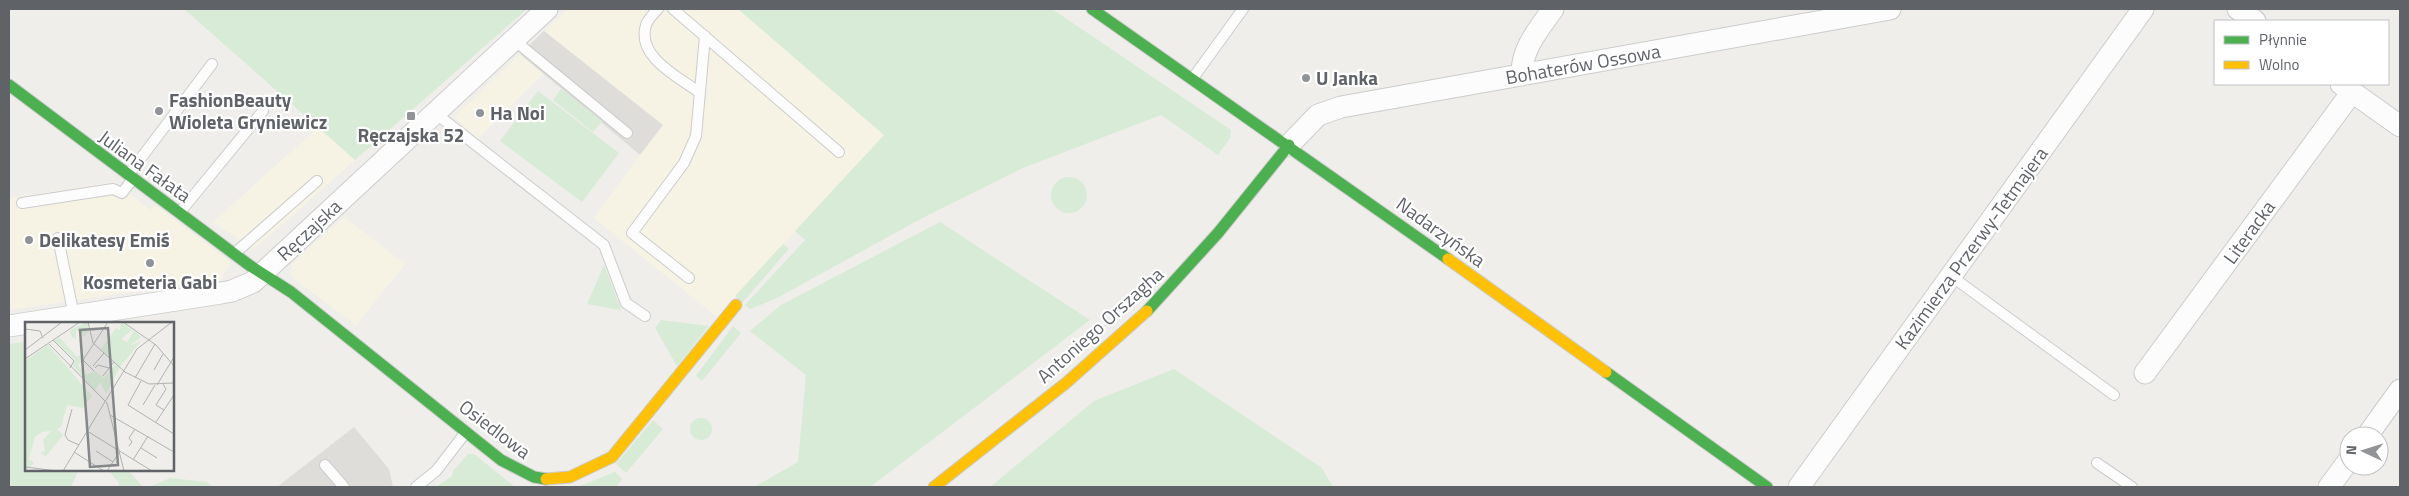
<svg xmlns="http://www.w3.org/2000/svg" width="2409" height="496" font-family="'Titillium Web',sans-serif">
	<rect width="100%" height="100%" fill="#efeeea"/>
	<!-- commercial -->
	<path fill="#f7f3e4" d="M568 9H738L884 135 717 317 594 218 662 125 544 31Z
		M520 54 543 74 478 138 454 117Z
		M319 127 355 160 254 249 213 222Z
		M115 182 150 210 155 205 231 262 221 279 9 310V198Z
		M344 217 405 264 356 325 294 279 290 273 292 264Z"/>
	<!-- industrial -->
	<path fill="#dfddda" d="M544 31 663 125 640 155 520 54Z
		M354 427 389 469 393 487H277Z"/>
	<!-- green -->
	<path fill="#d8ebd6" d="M184 9H527L355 160Z
		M738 9H1052L1231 130 1230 138 1218 155 1161 115 1023 168 928 215 775 299 750 309 745 305 805 240 795 231 884 135Z
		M561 89 602 121 593 132 553 100Z
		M538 91 619 153 582 202 500 141Z
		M1051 195a18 18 0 1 1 36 0a18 18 0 1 1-36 0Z
		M940 222 1090 320 870 487H754L798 462 806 375 750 331 781 305Z
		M783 244 789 249 742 303 735 296Z
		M604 265 621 309 620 310 587 304Z
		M661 320 709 326 677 366 655 328Z
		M733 326 741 333 702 381 696 376Z
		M23 342 26 346V470H79L71 487H9V344Z
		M1174 369 1322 468 1333 487H990L1094 401Z
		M690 429a11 11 0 1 1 22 0a11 11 0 1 1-22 0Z
		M653 420 663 429 626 473 616 464Z
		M468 454H474L515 487H436L452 476 453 471Z
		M108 470H128L142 486 148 487H119V483Z
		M615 472 622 479 616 487H577Z
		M170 478 207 482 213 487H150Z"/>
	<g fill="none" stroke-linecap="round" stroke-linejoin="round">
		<defs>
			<path id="lane" d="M658 9C654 13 648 19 646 25 636 57 679 77 700 93
				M673 9 839 152
				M514 40 627 133
				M1193 78 1243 9
				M435 113 604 245 626 303 645 316
				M129 174 212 64
				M22 203 113 189 122 193 133 179
				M181 211 263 111
				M58 238 74 316
				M235 253 317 181
				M1951 276 2114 395
				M689 278 632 233 684 163 696 136 705 36
				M2097 463 2132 487
				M325 465 344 487
				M416 487 436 471 466 432"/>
			<path id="street" d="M2238 9 2255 21
				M1522 75C1521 49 1539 29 1553 9
				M2341 84 2400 126
				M1289 145 1318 115 1341 107 1890 9
				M9 326 221 293 232 291 253 282 547 9
				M2145 373 2352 92
				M2367 436 2400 390
				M1799 487 2143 9
				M2329 487 2349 460"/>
			<path id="fast" d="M1092 9 1448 259
				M9 85 249 265 291 292 501 460 534 477 546 479
				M1147 311 1218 233 1289 145
				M1606 372 1767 487"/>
			<path id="slow" d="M1448 259 1606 372
				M546 479 570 477 612 457 736 305
				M934 487 1066 383 1147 311"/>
		</defs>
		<!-- lane casing -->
		<use href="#lane" stroke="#cbcccc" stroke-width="12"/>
		<!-- street casing -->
		<use href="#street" stroke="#cbcccc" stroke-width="23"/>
		<!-- fast casing -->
		<use href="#fast" stroke="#cacacb" stroke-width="13"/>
		<!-- slow casing -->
		<use href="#slow" stroke="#cacacb" stroke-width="13"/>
		<!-- lane -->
		<use href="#lane" stroke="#fdfcfc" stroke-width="10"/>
		<!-- street -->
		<use href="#street" stroke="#fdfcfc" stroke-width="21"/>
		<!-- fast -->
		<use href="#fast" stroke="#4caf50" stroke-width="11"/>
		<!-- slow -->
		<use href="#slow" stroke="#ffc107" stroke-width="11"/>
	</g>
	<!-- markers -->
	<g fill="#919496" stroke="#fff" stroke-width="2">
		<circle cx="1306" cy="78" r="5"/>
		<circle cx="159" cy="111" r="5"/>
		<circle cx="480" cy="113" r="5"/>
		<rect x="406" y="111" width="10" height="10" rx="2.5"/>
		<circle cx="29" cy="240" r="5"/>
		<circle cx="150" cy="263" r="5"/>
	</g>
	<g text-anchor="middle" stroke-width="4.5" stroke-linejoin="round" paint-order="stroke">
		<!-- street labels -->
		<g font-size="19" fill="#5f6368" stroke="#fff">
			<text transform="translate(1583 64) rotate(-10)" y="7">Bohaterów Ossowa</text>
			<text transform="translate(145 166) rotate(36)" y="7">Juliana Fałata</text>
			<text transform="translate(309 230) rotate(-43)" y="7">Ręczajska</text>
			<text transform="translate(1441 232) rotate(36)" y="7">Nadarzyńska</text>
			<text transform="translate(2249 232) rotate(-54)" y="7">Literacka</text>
			<text transform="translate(1971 248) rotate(-54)" y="7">Kazimierza Przerwy-Tetmajera</text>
			<text transform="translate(1100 325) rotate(-42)" y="7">Antoniego Orszagha</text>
			<text transform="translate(495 429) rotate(37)" y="7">Osiedlowa</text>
		</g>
		<!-- poi labels -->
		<g font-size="19" font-weight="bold" fill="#5f6368" stroke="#fff" text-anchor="start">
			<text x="1316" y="85">U Janka</text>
			<text x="169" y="107">FashionBeauty<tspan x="169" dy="22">Wioleta Gryniewicz</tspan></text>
			<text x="490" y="120">Ha Noi</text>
			<text x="411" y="142" text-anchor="middle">Ręczajska 52</text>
			<text x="39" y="247">Delikatesy Emiś</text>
			<text x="150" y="289" text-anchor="middle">Kosmeteria Gabi</text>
		</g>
	</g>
	<!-- overview -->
	<g transform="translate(25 322)">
		<rect width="149" height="149" fill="#efeeea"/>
		<path d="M62 0 64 9 59 14 51 8V17L48 16 44 9ZM96 0 107 8 96 17 102 20 109 9 116 15 104 24 116 19 95 45 81 72 75 60 70 69 48 44 50 38 29 18 35 16 52 35 57 32 60 34 58 39 62 45 56 40 53 43 60 53 70 49 79 56 91 41 76 27 91 6 95 8ZM23 23 67 74 58 86 42 83 36 105 32 107 38 113 21 134 15 131 20 129 18 118 26 109 17 110 10 115 4 137 9 141 0 149V39Z" fill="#d8ebd6"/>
		<path fill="none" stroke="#b1b2b2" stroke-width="1" d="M63 0 68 21 100 50 124 62 149 61M98 0 131 23 149 44M0 7 15 9 18 16M28 18 49 39 45 46M24 22 82 81 99 149M0 28 37 0M0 37 55 0M68 44 79 31M70 46 73 43 84 46M129 48 138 32M69 49 58 38 83 0M78 54 89 40M110 56 130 22M116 59 103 83 149 112M138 62 141 67 131 83 139 88M132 63 149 35M118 83 130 63M47 87 40 113 43 118 54 123M85 93 149 130M131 100 149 73M62 109 127 149M104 124 107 120 104 116 110 107M116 126 132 136M71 129 88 140M49 130 79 149M108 138 123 114M0 145 32 149M38 149 112 27 147 0M82 149 95 129"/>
		<path fill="#84888a" fill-opacity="0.15" stroke="#84888a" stroke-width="2.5" d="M83 6 93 143 65 145 55 8Z"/>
		<rect width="149" height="149" fill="none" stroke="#5f6368" stroke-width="2.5"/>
	</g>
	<!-- border -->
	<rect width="2409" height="496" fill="none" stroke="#5f6368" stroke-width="20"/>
	<!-- legend -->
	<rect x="2214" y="20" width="175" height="65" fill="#ffffff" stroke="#bfc1c3"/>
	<rect x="2224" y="36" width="25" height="8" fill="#4caf50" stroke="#bfc1c3"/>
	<text x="2259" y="45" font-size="15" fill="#5f6368">Płynnie</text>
	<rect x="2224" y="61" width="25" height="8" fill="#ffc107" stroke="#bfc1c3"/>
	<text x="2259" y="70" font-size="15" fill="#5f6368">Wolno</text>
	<!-- north arrow -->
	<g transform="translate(2364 451) rotate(274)"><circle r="24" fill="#ffffff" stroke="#bfc1c3"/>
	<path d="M0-4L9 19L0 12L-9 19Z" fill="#919496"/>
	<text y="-8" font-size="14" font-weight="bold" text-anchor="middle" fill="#5f6368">N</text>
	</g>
</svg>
